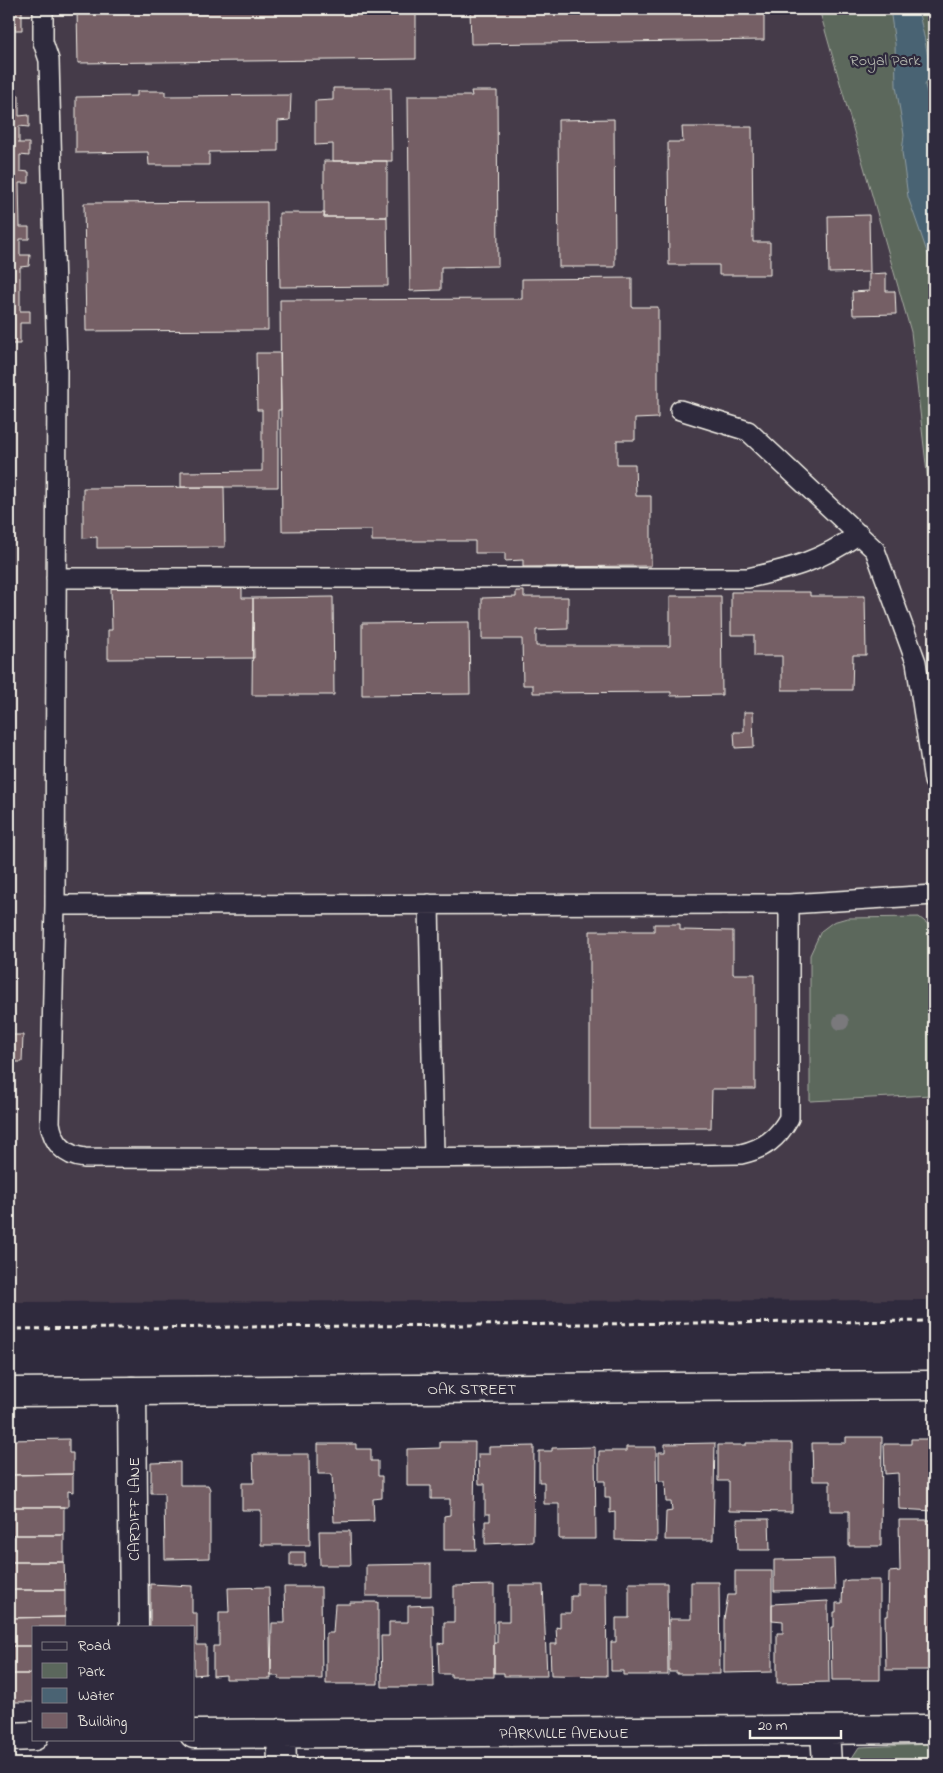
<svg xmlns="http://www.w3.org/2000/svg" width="943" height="1773" font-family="'Indie Flower',sans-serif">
	<rect width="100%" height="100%" fill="#2f2a3d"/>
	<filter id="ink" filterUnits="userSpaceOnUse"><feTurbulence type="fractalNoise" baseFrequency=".02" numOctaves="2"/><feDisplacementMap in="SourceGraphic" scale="10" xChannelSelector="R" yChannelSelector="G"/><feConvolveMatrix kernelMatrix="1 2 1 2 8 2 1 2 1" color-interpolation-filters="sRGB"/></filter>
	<g filter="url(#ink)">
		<!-- built -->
		<path fill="#443a49" d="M9 9H819L911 332 934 535V1300L9 1302Z"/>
		<!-- green -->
		<path fill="#5b675c" stroke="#a8aca2" d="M819 9H934V535L911 332Z
			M919 917 934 929V1087L932 1095 810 1101V955L821 931 833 922 847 918Z
			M934 1744V1764H848L859 1747Z"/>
		<!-- water -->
		<path fill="#4a6373" stroke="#8e9ca2" d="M890 9H918C920 20 930 58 928 66L933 70 925 85 934 117V272L908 197 902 152 904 135 896 86 895 44Z"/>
		<!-- building -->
		<path fill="#755e65" stroke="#f4f1e8" d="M9 9H22V30H9Z
			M77 9H416V59L78 63Z
			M470 9H764V40L471 44Z
			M9 62H11L10 95H19V116L29 115V127L19 126V143H29V156L20 155V171L29 172V183H19L20 227H29V239H20V255H30L29 266 20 267V311H30V323H20V344H9Z
			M333 88H391L392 161H333V144L315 145V101L333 100Z
			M137 91H165V96L291 95 290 120 278 121V151L209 152V165H149L148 152 76 153V97L137 96Z
			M471 91H497L498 266 441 267V290L410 291 408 96H472Z
			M614 119 615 267H559L558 120Z
			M682 127H752L753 242H770V275H719V265H669L668 142H683Z
			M324 161H387V217H324Z
			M267 202 268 330 86 331 84 203Z
			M279 213H325L324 217H387L388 286 280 287Z
			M869 215 870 272 829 273 828 216Z
			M886 273V291H895L896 314 853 315 852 292 869 291V274Z
			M632 278V307H658V418L635 419V440H617V464H635L636 496H651V566L523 567V560L505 561V553H475V541H372V530L282 531 280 300 522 299V279Z
			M256 353H280L281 410H278V487H181V472L262 471V410H257Z
			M224 487 225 547 97 548V537L83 538V488Z
			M111 588H242V598H253L254 658 108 659V630H112Z
			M516 591H524V597H568V629L536 630V646H670V596H721L722 695 671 696V692L533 693V685H523L522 639H482V598L516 597Z
			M731 592H810V596H865L866 655H853L852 690H782V656H754V635H731Z
			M333 597 334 695H252L253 598Z
			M469 622 470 694 362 695V623Z
			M744 712H753L754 747 735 748 734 732H744Z
			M654 924H680V930L733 931V974H755V1089H712L711 1128H590V931H654Z
			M9 1035H23L22 1062H9Z
			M846 1437H882L881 1546H849V1511H830V1481H813L812 1443H846Z
			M69 1439V1453H73V1474L9 1475V1440Z
			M911 1439H934V1511L899 1509 898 1473 885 1474 884 1444H911Z
			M440 1442H475L474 1515 476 1550H444V1516L450 1515V1499H431V1486H407V1449L440 1448Z
			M715 1443 713 1540H665L666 1512 672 1511 671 1502H666L665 1481H659V1452H665V1444Z
			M746 1443H792V1512L729 1511V1481H718V1445H746Z
			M318 1444H356V1449H371V1461H378V1476H382V1498L373 1499 374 1521 334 1522 332 1474H318Z
			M534 1446 533 1542 485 1544V1521H490V1514H485V1484H479L478 1454H489V1447Z
			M595 1447 596 1539H559V1504H544V1482H539V1451H552V1448Z
			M626 1447H656L657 1541 615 1540V1512L610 1513V1498H605V1481H599V1451H626Z
			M253 1454H309L310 1545H261V1510H242V1483H254Z
			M180 1462V1485H208L210 1489V1558L165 1559 164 1493H151V1463Z
			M73 1474V1492L68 1491V1507H9V1475Z
			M9 1507H64V1535H9Z
			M737 1519H769L770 1550H738Z
			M899 1520H931L934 1670H886L885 1616H888L889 1572 900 1571Z
			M319 1531H350L351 1565H320Z
			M9 1535H64V1562H9Z
			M290 1552H305V1566H290Z
			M834 1559 835 1590 774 1591V1560Z
			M9 1562H64L65 1590H9Z
			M431 1564V1596H366V1565Z
			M735 1571H772V1672L724 1673V1619L728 1595H735Z
			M850 1580H880V1680H832L831 1627H834V1612H836V1603H842L843 1581Z
			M691 1582H719L720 1674H677V1672H669V1619H691Z
			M577 1583H606L607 1676 551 1675 550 1644H557L556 1627 560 1628V1613H571V1596H577Z
			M629 1583H667L668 1675H623V1671H611V1642H616V1618H629Z
			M150 1584 192 1586V1613H197V1645H206V1674L194 1675V1627H150Z
			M494 1585V1677H451V1674H439L438 1643 444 1644V1622H454V1586Z
			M509 1585H543L547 1676H504V1673H494V1643H497V1621H509Z
			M269 1587 271 1679H226V1675L213 1676V1646H219V1612H229L228 1588Z
			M284 1587H321L322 1679H279V1676H271L272 1623H285Z
			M9 1590H65V1617L9 1618Z
			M828 1601 829 1682 777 1683V1633H783V1621L772 1620V1604Z
			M350 1602H378V1684H326V1633H333L335 1604H350Z
			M432 1605 434 1687H382L381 1636H389V1622H408V1606Z
			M65 1617V1627H34V1646H9V1618Z
			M9 1646H34V1674H9Z
			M9 1674H34V1702H9Z"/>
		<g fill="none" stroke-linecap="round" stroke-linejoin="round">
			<defs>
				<path id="service" d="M43 9V42L49 60 57 367 55 905 50 1123C53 1143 65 1156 85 1158 304 1159 523 1158 741 1154 764 1149 778 1138 789 1118V904
					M680 410 748 431 875 550 916 662 934 781
					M56 578H748C793 568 820 561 859 534
					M429 904 434 1156
					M55 905 789 904 934 895"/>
				<path id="minor" d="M132 1391 134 1627
					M825 1731 827 1764
					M281 1733 282 1764
					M194 1734 934 1729
					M9 1737 34 1736"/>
				<path id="tertiary" d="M9 1392 934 1385"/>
			</defs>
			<!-- service casing -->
			<use href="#service" stroke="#f4f1e8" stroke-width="22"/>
			<!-- minor casing -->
			<use href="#minor" stroke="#f4f1e8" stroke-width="31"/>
			<!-- tertiary casing -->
			<use href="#tertiary" stroke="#f4f1e8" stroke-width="31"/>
			<!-- path -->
			<path stroke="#f4f1e8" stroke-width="3" stroke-dasharray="5 4" stroke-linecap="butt" d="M9 1329 934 1321
				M861 1764 891 1761"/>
			<!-- service -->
			<use href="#service" stroke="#2f2a3d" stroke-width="19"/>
			<!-- minor -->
			<use href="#minor" stroke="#2f2a3d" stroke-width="28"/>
			<!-- tertiary -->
			<use href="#tertiary" stroke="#2f2a3d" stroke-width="28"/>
		</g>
		<!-- trees -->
		<circle fill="#7a797c" cx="841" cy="1022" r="8"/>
	</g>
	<g text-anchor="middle" stroke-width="4.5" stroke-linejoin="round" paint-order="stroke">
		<!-- park labels -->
		<g font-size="16" fill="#b7bab0" stroke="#2f2a3d">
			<text x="885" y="65">Royal Park</text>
		</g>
		<!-- street labels -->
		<g font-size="16" fill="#f4f1e8" stroke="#2f2a3d">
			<text x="472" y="1394">OAK STREET</text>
			<text transform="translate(133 1509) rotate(-90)" y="6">CARDIFF LANE</text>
			<text x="564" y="1738">PARKVILLE AVENUE</text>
		</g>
	</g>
	<!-- margin -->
	<rect width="943" height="1773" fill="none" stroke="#2f2a3d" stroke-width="30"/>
	<rect x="15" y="15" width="913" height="1743" fill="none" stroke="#f4f1e8" stroke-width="2" filter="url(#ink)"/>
	<!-- legend -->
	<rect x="32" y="1626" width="162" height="115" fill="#2f2a3d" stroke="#7e7a81"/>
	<rect x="42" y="1642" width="25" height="8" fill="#2f2a3d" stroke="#7e7a81"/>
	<text x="78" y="1650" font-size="15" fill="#f4f1e8">Road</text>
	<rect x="42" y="1663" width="25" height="15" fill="#5b675c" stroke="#7e7a81"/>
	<text x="78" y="1676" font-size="15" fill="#f4f1e8">Park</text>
	<rect x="42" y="1688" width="25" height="15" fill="#4a6373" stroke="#7e7a81"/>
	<text x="78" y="1700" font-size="15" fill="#f4f1e8">Water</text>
	<rect x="42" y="1713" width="25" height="15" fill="#755e65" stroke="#7e7a81"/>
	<text x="78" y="1726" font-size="15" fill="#f4f1e8">Building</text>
	<!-- scale -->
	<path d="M750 1730v8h91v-8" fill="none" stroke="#f4f1e8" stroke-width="2.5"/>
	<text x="758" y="1730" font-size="15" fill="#f4f1e8" stroke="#2f2a3d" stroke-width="4" paint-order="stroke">20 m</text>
</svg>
